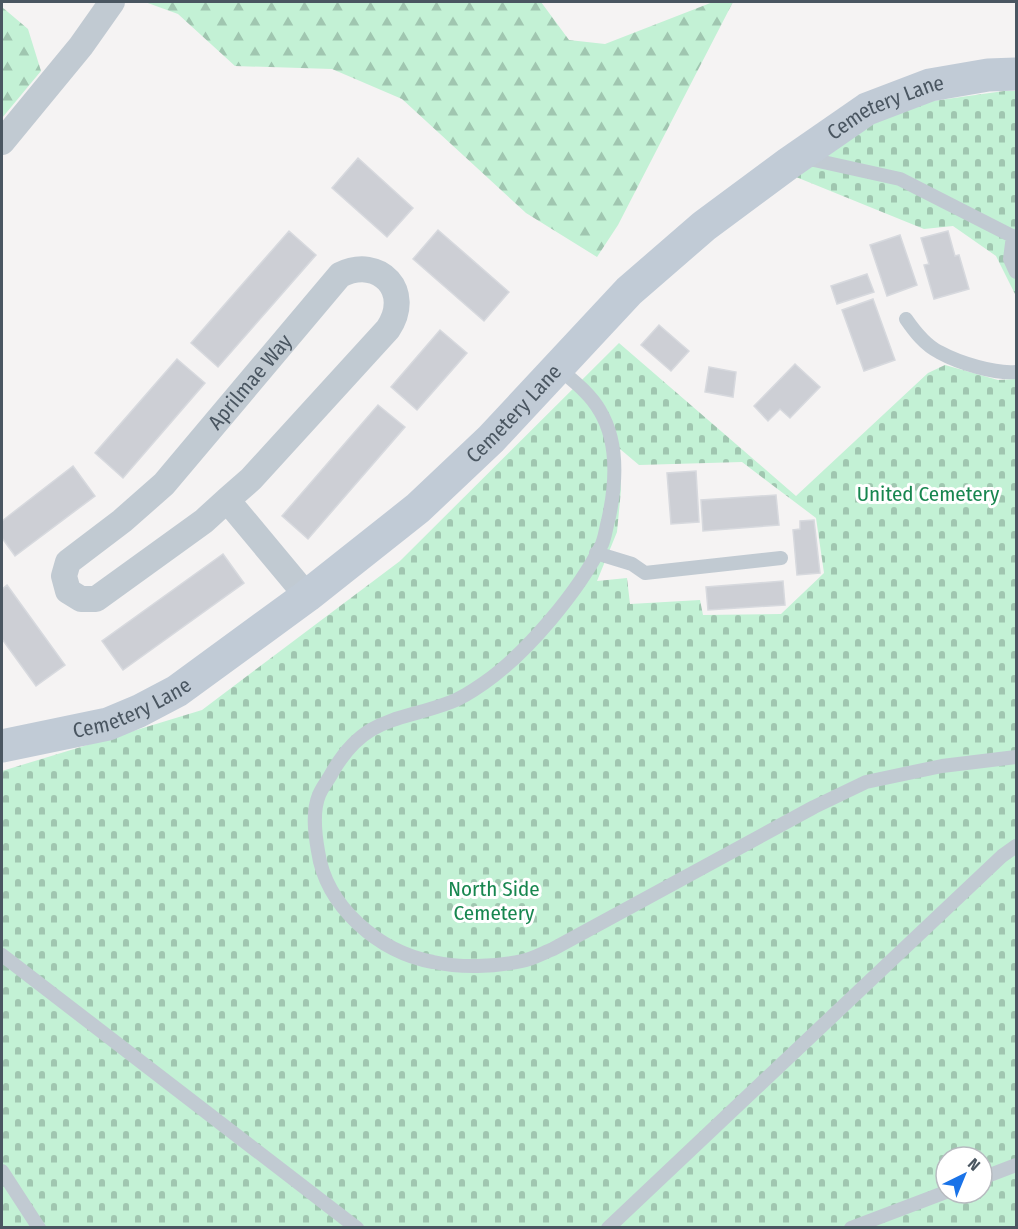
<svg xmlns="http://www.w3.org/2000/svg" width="1018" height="1229" font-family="'Fira Sans Condensed',sans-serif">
	<defs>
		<pattern id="forest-firs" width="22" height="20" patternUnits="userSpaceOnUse" patternTransform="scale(1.5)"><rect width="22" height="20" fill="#c3f1d5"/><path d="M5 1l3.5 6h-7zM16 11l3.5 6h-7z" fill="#a0c6b0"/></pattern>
		<pattern id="cemetery-stones" width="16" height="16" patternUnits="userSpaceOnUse" patternTransform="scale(1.5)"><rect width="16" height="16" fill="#c3f1d5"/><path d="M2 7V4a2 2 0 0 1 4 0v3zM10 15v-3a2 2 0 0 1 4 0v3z" fill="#a0c6b0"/></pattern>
	</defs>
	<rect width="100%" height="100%" fill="#f5f3f3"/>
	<!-- forest -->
	<path fill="url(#forest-firs)" d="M145 2H541L569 40 605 44 713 2H733L618 225 597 257 526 213 402 99 332 69 235 66 178 14Z
		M2 7 28 29 41 71 2 118Z"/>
	<!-- cemetery -->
	<path fill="url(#cemetery-stones)" fill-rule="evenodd" d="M1004 91H1016V296L996 256 953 226 924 229 796 177 855 131 911 104Z
		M619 343 796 496 928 373 945 365 998 380 1016 379V1227L2 1228V771L202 710 400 561ZM620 449 639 465 742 462 816 518 824 573 781 614 703 615 700 600 630 604 627 578 597 581 617 532 621 490ZM946 1157H982V1193H946Z"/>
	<!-- building -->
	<path fill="#cdcfd5" stroke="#d7d9de" stroke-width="1.5" d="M358 158 413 208 387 237 332 188Z
		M438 230 509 292 484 321 413 259Z
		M289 231 316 255 218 367 191 343Z
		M948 231 955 256 959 255 969 289 934 299 924 265 929 264 921 238Z
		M900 235 917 285 887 296 870 245Z
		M867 274 874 292 837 304 831 286Z
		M873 299 895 360 864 371 842 310Z
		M659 325 689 351 671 371 641 345Z
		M440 330 467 353 417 410 391 387Z
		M177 359 205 383 123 478 95 453Z
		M795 364 820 387 790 418 780 409 768 421 754 406Z
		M709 367 736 372 733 397 705 392Z
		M378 405 405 427 308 539 282 516Z
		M73 466 95 496 15 556 2 538V521Z
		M696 471 699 522 671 524 667 473Z
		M776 495 779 525 703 531 701 500Z
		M814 520 820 573 797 575 793 530 800 529V521Z
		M223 554 244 583 123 670 102 641Z
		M783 581 785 605 708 610 706 587Z
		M7 585 65 665 36 686 2 639V589Z"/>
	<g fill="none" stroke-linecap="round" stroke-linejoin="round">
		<!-- lane -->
		<path stroke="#c1cad2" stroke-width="14" d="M805 158 900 179 1016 238
			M1013 236 1010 259 1016 272
			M906 319C915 332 925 345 939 352 959 363 995 374 1016 372
			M557 367C572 380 590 393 600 411 619 443 616 486 608 521 606 528 605 537 602 544 579 591 527 653 484 683 474 690 462 698 451 702 399 722 366 715 333 771 329 779 322 787 319 795 312 812 315 834 318 851 326 907 379 952 433 962 461 968 494 967 522 961 532 959 543 953 553 949L814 807 866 782 942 766 1016 757
			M596 553 632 564 645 573 781 558
			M2 955 357 1228
			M2 1171 39 1228
			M982 1178 1016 1165
			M608 1228 1002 856 1016 846
			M851 1228 946 1192"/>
		<!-- street -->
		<g stroke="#c1cad2" stroke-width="26">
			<path d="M2 142 81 46 112 2"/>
			<path id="s1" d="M227 500 204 521 96 599H81L68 591 64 576 68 562 122 521 164 484 340 275C380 255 413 292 388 329L251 479 227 500 307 596"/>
		</g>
		<!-- secondary -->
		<path stroke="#c1cbd6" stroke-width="33" id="s2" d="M2 746 108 724 139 711 177 691 307 596 418 508 491 439 629 291 704 226 789 163 867 109 930 85 988 75 1016 74"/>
	</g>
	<g text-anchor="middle" stroke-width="6" stroke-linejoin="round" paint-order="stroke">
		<!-- street labels -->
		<g font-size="21" fill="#4a5661" stroke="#fff">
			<text dy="7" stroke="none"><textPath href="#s2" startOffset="1108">Cemetery Lane</textPath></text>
			<text dy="7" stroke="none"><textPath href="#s1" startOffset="482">Aprilmae Way</textPath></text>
			<text dy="7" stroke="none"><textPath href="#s2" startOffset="622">Cemetery Lane</textPath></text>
			<text dy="7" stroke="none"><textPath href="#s2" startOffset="136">Cemetery Lane</textPath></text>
		</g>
		<!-- park labels -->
		<g font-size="21" fill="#17864f" stroke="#fff">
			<text x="928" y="501">United Cemetery</text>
			<text x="494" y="896">North Side<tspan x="494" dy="24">Cemetery</tspan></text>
		</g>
	</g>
	<!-- border -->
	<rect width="1018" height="1229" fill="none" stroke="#4a5661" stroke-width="6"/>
	<!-- north arrow -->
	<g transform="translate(964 1175) rotate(43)"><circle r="28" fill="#ffffff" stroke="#b7bbc0" stroke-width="1.5"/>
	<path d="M0-4.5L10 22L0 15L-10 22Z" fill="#1a73e8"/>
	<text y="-9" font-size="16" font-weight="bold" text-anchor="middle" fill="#4a5661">N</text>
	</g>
</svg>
